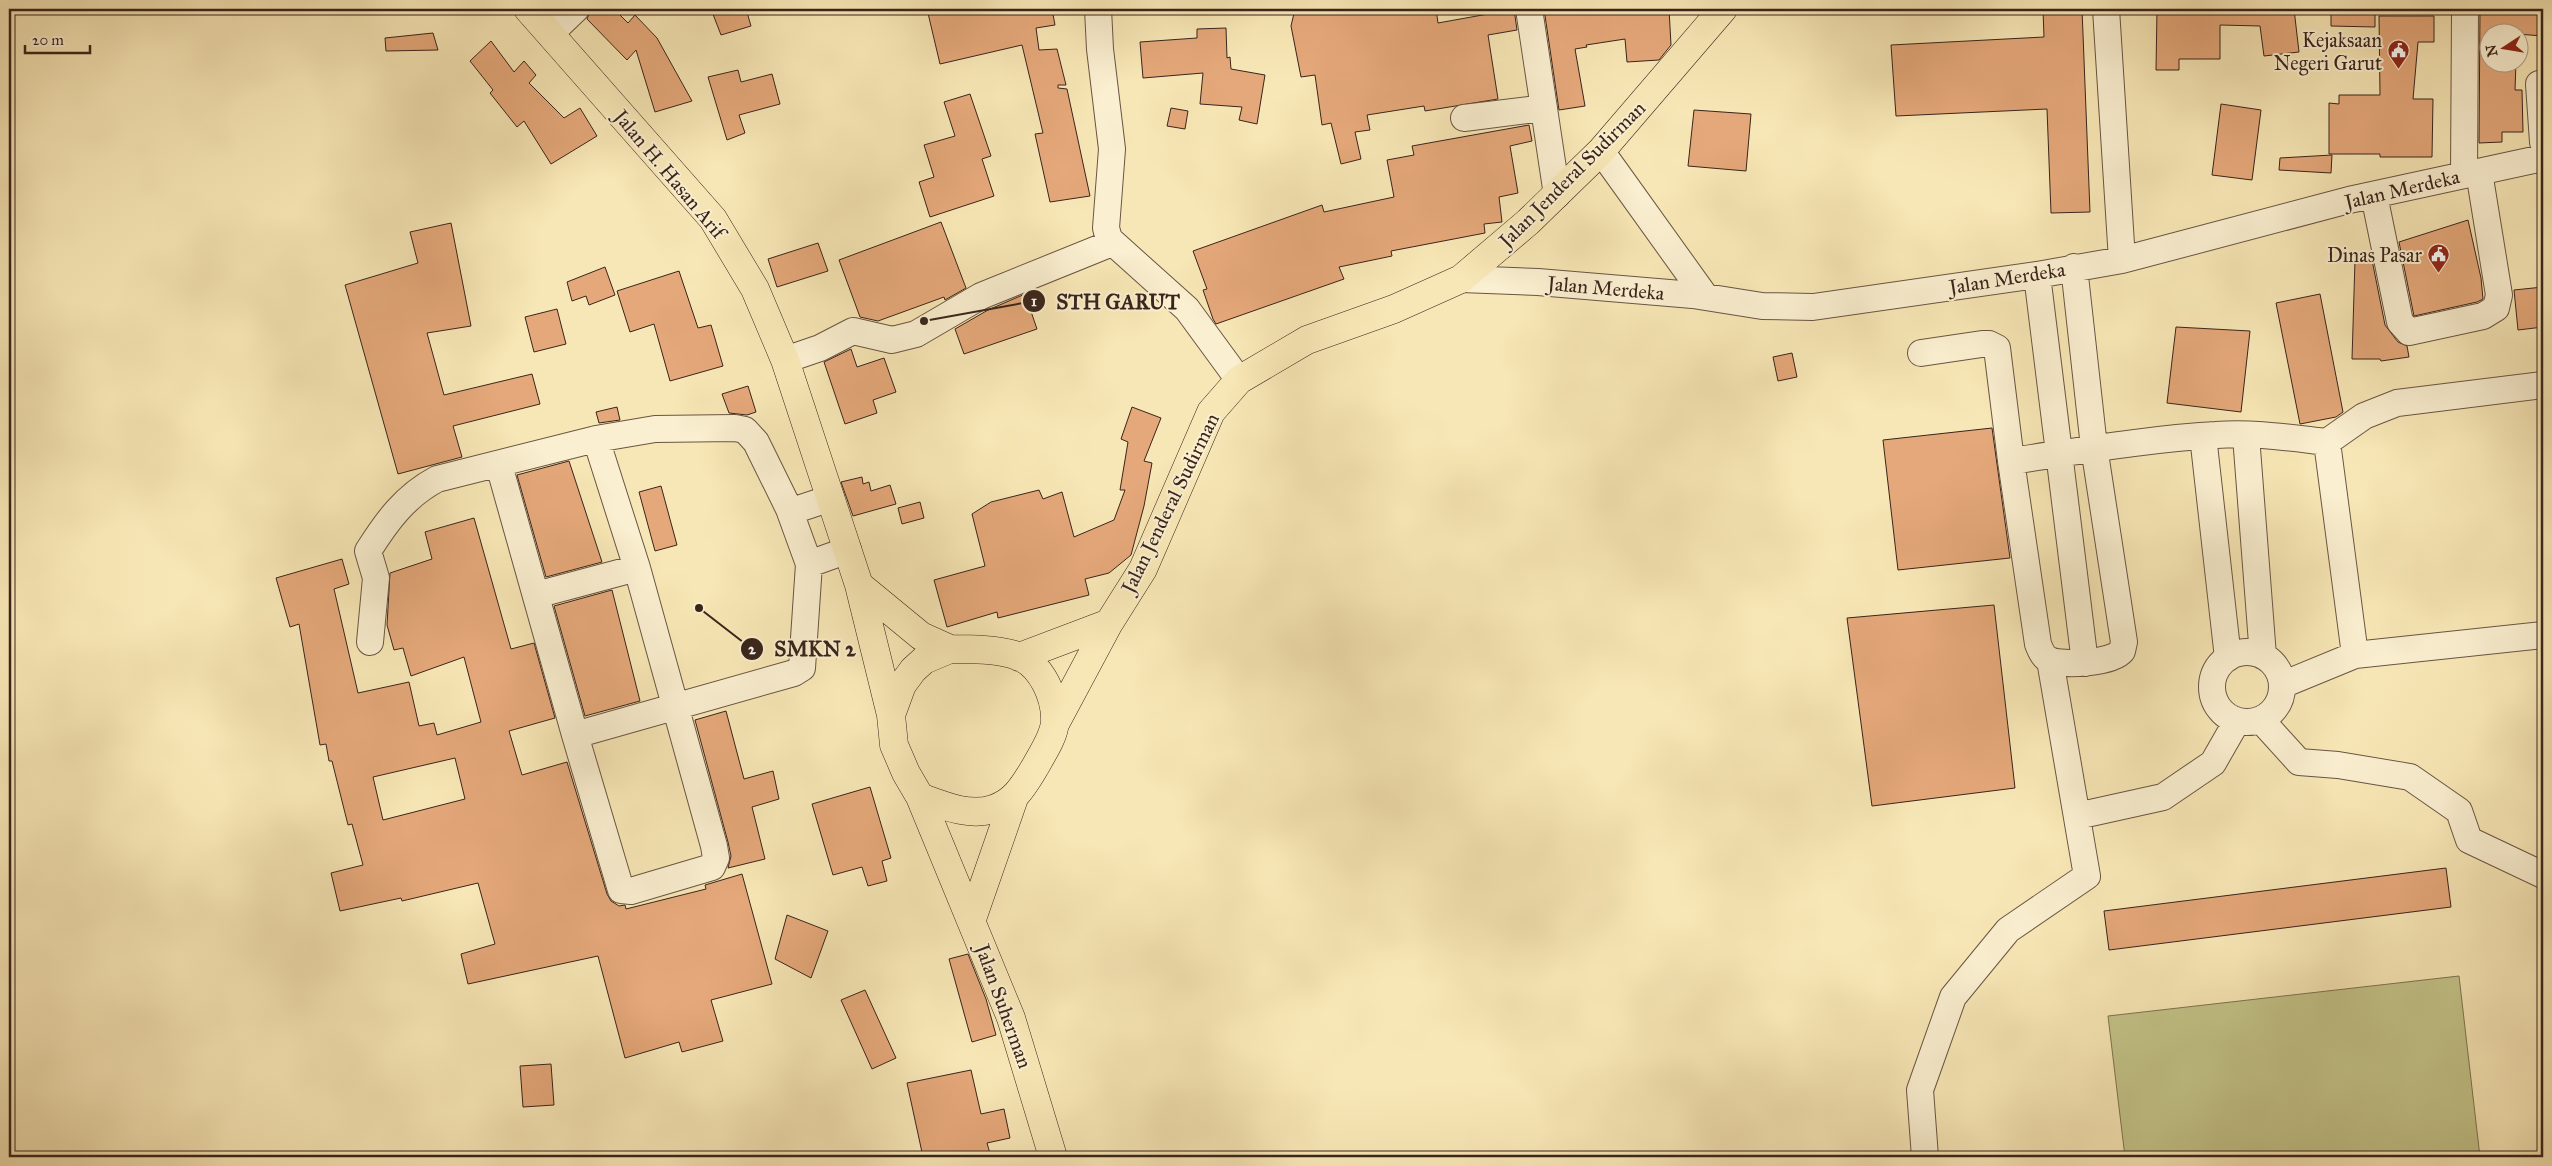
<svg xmlns="http://www.w3.org/2000/svg" width="2552" height="1166" font-family="'IM FELL Great Primer',serif">
	<rect width="100%" height="100%" fill="#f8e7b6"/>
	<filter id="stains"><feTurbulence type="fractalNoise" baseFrequency=".004" numOctaves="4"/><feColorMatrix values="0 0 0 0 .2 0 0 0 0 .09 0 0 0 0 .02 0 0 0 .5 -.17"/></filter>
	<radialGradient id="worn" r=".72"><stop offset=".6" stop-color="#630" stop-opacity="0"/><stop offset="1" stop-color="#630" stop-opacity=".3"/></radialGradient>
	<!-- green -->
	<path fill="#c3c489" stroke="#7e7452" d="M2459 976 2480 1157H2125L2108 1016Z"/>
	<!-- building -->
	<path fill="#e5a87a" stroke="#39241b" fill-rule="evenodd" d="M591 9H614L628 23 635 15 657 38 692 101 655 112 636 50 627 60 587 19Z
		M711 9H746L751 26 721 35Z
		M927 9H1052L1055 25 1036 28 1039 50 1057 49 1066 85H1058V88L1067 89 1090 196 1050 202 1035 134 1043 133 1022 45 940 64Z
		M1295 9H1436L1438 23 1488 14 1487 9H1514L1517 30 1488 35 1498 99 1425 111 1424 106 1367 115 1370 130 1355 132 1361 159 1341 164 1331 123 1322 125 1315 75 1301 77 1291 26Z
		M1544 9H1669L1671 45 1659 60 1627 62 1625 39 1586 45 1587 47 1575 49 1585 106 1559 110Z
		M2082 9 2090 212 2051 213 2047 109 1896 116 1891 45 2044 37 2043 10Z
		M2157 9H2294L2299 52 2264 56 2260 26 2220 25V59H2179V70H2156Z
		M2331 9H2375V27L2331 26Z
		M2480 9H2543V36L2490 32V62H2516L2515 90H2522L2523 132H2502V142L2479 143Z
		M2379 16H2434V42H2418L2413 99H2433L2432 157H2380V154H2329V103L2339 104V95H2380Z
		M1226 28 1227 58 1230 57 1231 69 1265 75 1257 124 1239 120 1242 107 1200 104 1203 73 1143 78 1140 42 1197 38V29Z
		M433 33 438 50 386 51 385 38Z
		M491 41 514 72 524 61 536 75 529 83 564 118 580 108 597 136 551 164 524 121 517 127 490 93 493 90 470 61Z
		M738 70 741 82 772 74 780 104 739 115 745 133 727 140 708 77Z
		M970 94 991 156 982 159 994 196 930 217 919 182 934 177 924 145 955 136 944 102Z
		M2221 104 2261 110 2252 180 2212 175Z
		M1171 108 1188 111 1185 129 1167 126Z
		M1694 110 1751 114 1746 171 1688 166Z
		M1529 125 1532 141 1510 146 1518 193 1499 197 1502 222 1484 224 1485 233 1391 251 1392 256 1339 267 1344 279 1216 324 1213 319 1203 290 1207 289 1193 251 1322 205 1324 212 1394 197 1387 160 1414 155 1412 146Z
		M2332 155 2331 173 2279 170 2280 158Z
		M2468 220 2481 278 2483 299 2477 302 2414 316 2399 242Z
		M941 222 966 288 945 300 944 297 878 321 860 317 839 260Z
		M451 223 471 326 427 333 444 395 532 374 540 404 453 426 462 457 398 474 345 285 418 263 410 232Z
		M818 243 828 271 777 287 768 259Z
		M2355 260H2372L2385 325 2398 342 2407 346 2409 357 2381 361 2380 359H2352Z
		M605 267 615 295 589 305 586 296 572 301 567 282Z
		M679 271 698 328 711 325 723 366 670 381 654 324 630 332 617 291Z
		M2543 287V327L2518 330 2514 290Z
		M1025 294 1037 329 964 354 955 329 988 310Z
		M2320 294 2343 412 2336 417 2300 424 2276 303Z
		M557 309 566 344 534 352 525 317Z
		M2176 327 2250 331 2241 412 2167 403Z
		M851 349 857 367 884 358 896 392 873 400 877 413 845 424 824 362Z
		M1792 353 1797 377 1778 381 1773 357Z
		M748 386 756 412 747 415 729 413 722 394Z
		M617 407 620 420 599 423 596 412Z
		M1132 407 1161 418 1144 461 1152 463 1144 506 1131 555 1109 573 1085 579 1089 595 998 618 997 612 947 627 934 580 985 566 972 514 991 502 1039 490 1043 499 1062 492 1074 537 1114 520 1125 490H1120L1128 442 1121 439Z
		M1992 428 2010 558 1898 570 1883 440Z
		M569 461 602 562 546 577 517 475Z
		M862 477 863 484 869 482 871 491 890 485 896 504 853 516 841 482Z
		M661 486 677 545 655 551 639 492Z
		M920 502 924 518 902 524 898 508Z
		M474 518 511 649 534 643 555 718 509 731 522 775 567 762 607 894 611 901 619 906 625 905 626 909 706 889 705 885 742 874 772 984 711 1000 723 1041 682 1052 679 1042 625 1058 598 956 468 984 461 954 495 944 478 883 402 901 401 898 340 911 331 873 363 865 352 824 348 825 332 761H329L326 744 320 745 299 624 290 627 276 578 342 559 349 584 334 589 358 693 409 682 419 726 434 723 437 735 481 722 464 657 411 676 403 648 394 650 387 625 390 573 432 559 425 532ZM455 758 465 799 383 820 373 777Z
		M612 590 640 701 585 716 554 606Z
		M1994 605 2015 788 1872 806 1847 618Z
		M726 711 744 779 773 771 779 799 752 807 765 859 728 868 731 856 728 842 695 720Z
		M870 787 891 858 882 861 887 881 868 886 862 867 833 875 812 804Z
		M2446 868 2451 907 2109 950 2104 911Z
		M787 915 828 931 811 978 775 959Z
		M968 954 986 999 996 1035 972 1042 949 959Z
		M865 990 896 1058 872 1069 841 1000Z
		M551 1064 554 1105 523 1107 520 1066Z
		M971 1070 981 1114 1004 1109 1010 1138 987 1143 991 1157H923L907 1083Z"/>
	<g fill="none" stroke-linecap="round" stroke-linejoin="round">
		<defs>
			<path id="minor" d="M1098 9 1100 49 1112 149 1106 228 1109 239 1187 309 1239 380
				M1529 9 1557 195
				M2106 9 2122 260
				M550 34 576 9
				M2543 84H2539L2543 142
				M1464 118 1544 108
				M1601 151 1705 296
				M2464 175 2465 9
				M2374 195 2400 322 2409 332 2483 316 2496 308 2499 295 2479 172
				M2037 275 2085 663
				M1461 279 1538 282 1693 295 1762 306 1813 307 2037 275 2122 260 2349 200 2543 158
				M1921 353 1982 344H1989L1997 348 2011 461C2079 451 2147 439 2216 435 2253 432 2291 438 2327 442L2364 416 2397 403 2543 385
				M785 360 820 348 853 331 892 340 916 334 981 296 1112 243
				M2203 436 2228 658
				M2246 436 2263 656
				M596 439 637 568
				M2327 442 2355 655 2543 635
				M2011 461 2038 644C2040 649 2043 657 2049 660 2064 666 2112 663 2122 651L2124 642 2094 447 2074 267
				M789 509H798L831 498
				M809 564 848 550
				M536 595 637 568 714 846 716 858 712 867 631 891 621 890 575 735
				M370 642 376 578 368 551C387 521 405 496 437 479L596 439 655 429 735 428 745 430 756 442 789 509 809 564 802 668 794 673 575 735 499 465
				M2212 687a35 35 0 1 1 70 0a35 35 0 1 1-70 0Z
				M2282 685 2355 655
				M2261 720 2299 762 2338 765 2410 777 2459 811 2469 840 2543 875
				M2077 816 2163 797 2213 763 2237 721
				M1925 1157 1920 1090 1953 997 2008 930 2087 876 2050 660"/>
			<path id="major" d="M528 9 713 219 755 289 785 360 859 585 891 715
				M859 585 921 636 950 649
				M950 649C972 649 997 649 1018 656 1042 665 1056 698 1055 722 1054 737 1042 754 1035 767 1024 785 1015 802 993 809 969 817 942 805 920 797L906 773 894 745 891 715 902 685 913 670 924 660Z
				M1019 657 1109 623
				M1055 724 1109 623 1143 569 1211 412 1239 380 1307 340 1394 309 1461 279 1528 222 1601 151 1723 9
				M920 797 1011 1018 1053 1157
				M972 919 1014 798"/>
		</defs>
		<!-- minor casing -->
		<use href="#minor" stroke="#695542" stroke-width="28"/>
		<!-- major casing -->
		<use href="#major" stroke="#39241b" stroke-width="29"/>
		<!-- minor -->
		<use href="#minor" stroke="#faefd0" stroke-width="26"/>
		<!-- major -->
		<use href="#major" stroke="#f8e7b6" stroke-width="28"/>
	</g>
	<!-- icons -->
	<defs>
		<symbol id="civic-pin" viewBox="-11 -11 22 30"><path d="M0 17L-7.5 6A9.5 9.5 0 1 1 7.5 6Z" fill="#8f2418" stroke="#faefd0"/><path d="M-.6-6.5H3V-4.5H.6V-3L4-1V1h2V6H-6V1h2V-1L-.6-3ZM-1.2 2.5V6h2.4V2.5Z" fill="#fff"/></symbol>
	</defs>
	<g fill-rule="evenodd">
		<use href="#civic-pin" x="2386" y="38" width="25" height="34"/>
		<use href="#civic-pin" x="2426" y="242" width="25" height="34"/>
	</g>
	<g text-anchor="middle" stroke-width="4" stroke-linejoin="round" paint-order="stroke">
		<!-- poi labels -->
		<g font-size="20" fill="#39241b" stroke="#faefd0" text-anchor="end">
			<text x="2382" y="47">Kejaksaan<tspan x="2382" dy="23">Negeri Garut</tspan></text>
			<text x="2422" y="262">Dinas Pasar</text>
		</g>
		<!-- street labels -->
		<g font-size="20" fill="#39241b" stroke="#faefd0">
			<text transform="translate(670 174) rotate(50)" y="7">Jalan H. Hasan Arif</text>
			<text transform="translate(1572 174) rotate(-45)" y="7">Jalan Jenderal Sudirman</text>
			<text transform="translate(2402 189) rotate(-13)" y="7">Jalan Merdeka</text>
			<text transform="translate(2007 278) rotate(-9)" y="7">Jalan Merdeka</text>
			<text transform="translate(1606 288) rotate(5)" y="7">Jalan Merdeka</text>
			<text transform="translate(1170 503) rotate(-64)" y="7">Jalan Jenderal Sudirman</text>
			<text transform="translate(1004 1006) rotate(70)" y="7">Jalan Suherman</text>
		</g>
	</g>
	<!-- callouts -->
	<path fill="none" stroke="#39241b" stroke-width="2" d="M924 321L1034 301M699 608L752 649"/>
	<g fill="#39241b" stroke="#faefd0" stroke-width="2">
		<circle cx="924" cy="321" r="5"/>
		<circle cx="699" cy="608" r="5"/>
		<circle cx="1034" cy="301" r="12"/>
		<circle cx="752" cy="649" r="12"/>
	</g>
	<g font-size="15" text-anchor="middle" font-weight="bold" fill="#fff">
		<text x="1034" y="306">1</text>
		<text x="752" y="654">2</text>
	</g>
	<g font-size="21" text-anchor="middle" font-weight="bold" fill="#39241b" stroke="#faefd0" stroke-width="4" stroke-linejoin="round" paint-order="stroke">
		<text x="1118" y="309">STH GARUT</text>
		<text x="815" y="656">SMKN 2</text>
	</g>
	<!-- margin -->
	<rect width="2552" height="1166" fill="none" stroke="#f8e7b6" stroke-width="30"/>
	<rect x="10" y="10" width="2532" height="1146" fill="none" stroke="#39241b" stroke-width="2.5"/>
	<rect x="15" y="15" width="2522" height="1136" fill="none" stroke="#39241b"/>
	<!-- north arrow -->
	<g transform="translate(2504 48) rotate(258)"><circle r="24" fill="#faefd0" stroke="#ad9e88"/>
	<path d="M0-4L9 19L0 12L-9 19Z" fill="#8f2418"/>
	<text y="-8" font-size="14" font-weight="bold" text-anchor="middle" fill="#39241b">N</text>
	</g>
	<!-- scale -->
	<path d="M25 45v8h65v-8" fill="none" stroke="#39241b" stroke-width="2.5"/>
	<text x="32" y="45" font-size="15" fill="#39241b" stroke="#faefd0" stroke-width="4" paint-order="stroke">20 m</text>
	<rect width="100%" height="100%" filter="url(#stains)"/>
	<rect width="100%" height="100%" fill="url(#worn)"/>
</svg>
